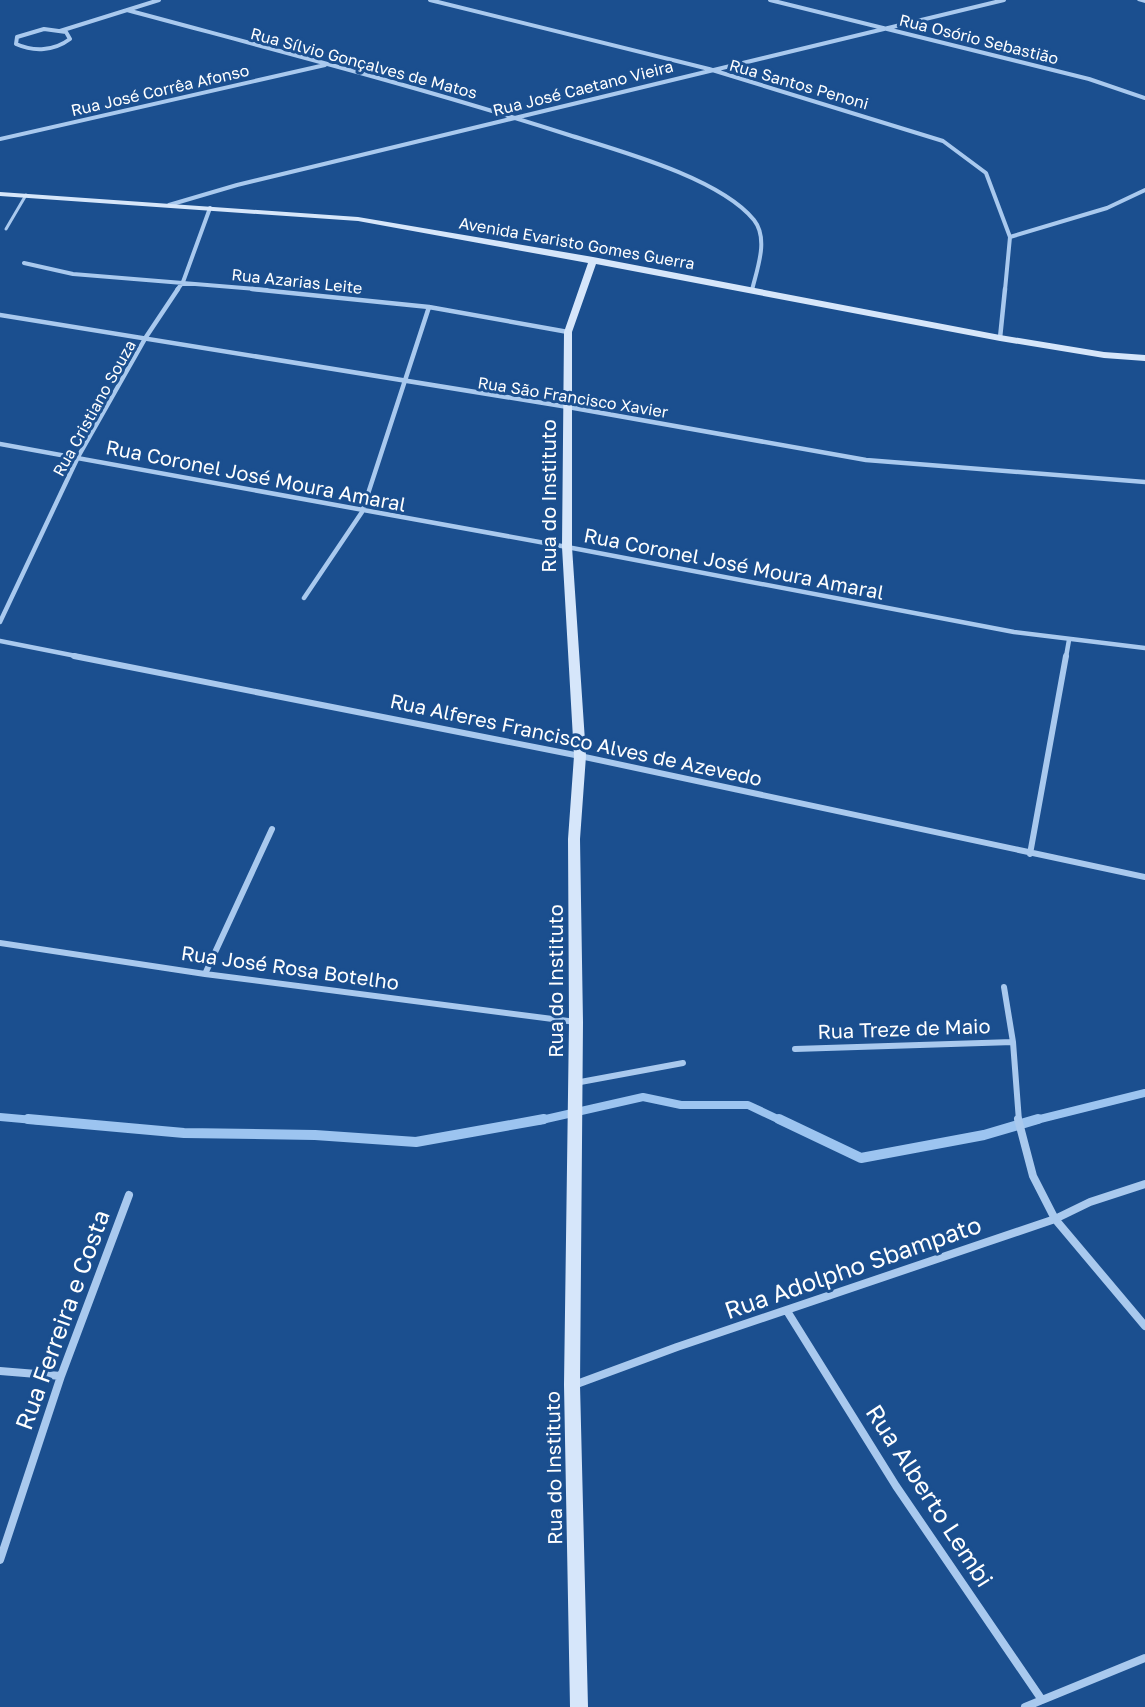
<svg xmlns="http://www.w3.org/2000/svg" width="1145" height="1707" font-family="'Golos Text',sans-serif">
	<rect width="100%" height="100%" fill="#1b4f8f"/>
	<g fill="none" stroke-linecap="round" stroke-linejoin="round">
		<!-- stream-far1 -->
		<path stroke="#9cc4f0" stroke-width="8" d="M0 1117 45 1121
			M537 1121 643 1097 681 1105H748L782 1121
			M1032 1121 1145 1093"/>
		<!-- stream -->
		<path stroke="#9cc4f0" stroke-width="10" d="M28 1119 184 1133 315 1135 416 1142 544 1119
			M779 1119 861 1158 984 1135 1038 1119"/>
		<!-- service -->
		<path stroke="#a9c9ee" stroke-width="3" d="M6 229 26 195"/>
		<!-- minor-far3 -->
		<path stroke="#a9c9ee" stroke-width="4" d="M430 0 709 69 943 141 986 173 1010 237 1005 290
			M770 0 1089 79 1145 98
			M127 10C275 50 424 88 569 135 620 151 720 178 754 220 769 239 757 269 752 290
			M44 29 66 32 70 39C54 51 34 52 16 44L17 37Z
			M60 31 159 0
			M0 139 325 65
			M169 205 237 185 1004 0
			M1010 237 1107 208 1145 190
			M24 263 73 274 267 290
			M177 290 183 282 210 208"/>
		<!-- minor-far2 -->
		<path stroke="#a9c9ee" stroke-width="4.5" d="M252 289 429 307 568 332
			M0 315 568 407 866 460 1145 482
			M1000 338 1005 289
			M0 444 567 547 1014 632 1145 648
			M304 598 362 512 429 307
			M0 622 78 457 146 337 178 289
			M0 641 81 657
			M1066 657 1069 640"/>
		<!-- minor-far1 -->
		<path stroke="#a9c9ee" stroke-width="6" d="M74 656 580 756 1145 877
			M1030 854 1066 656
			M0 943 205 974 576 1022
			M205 974 272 829
			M1004 987 1013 1042 1019 1121
			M795 1049 1013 1042
			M575 1083 683 1063"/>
		<!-- minor -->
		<path stroke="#a9c9ee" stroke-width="8" d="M1018 1119 1033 1176 1055 1219 1145 1326
			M787 1311 896 1486 1042 1700
			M0 1371 61 1376
			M574 1385 677 1347 1055 1219 1090 1202 1145 1184
			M0 1560 61 1376 129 1195
			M1025 1707 1145 1658"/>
		<!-- tertiary -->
		<path fill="#a9c9ee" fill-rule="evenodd" d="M1137 0H1145V3L1138 1Z"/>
		<!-- secondary -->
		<path fill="#d6e6fa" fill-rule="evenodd" d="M0 192 358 217 593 257 1000 335 1104 352 1145 355V361L1104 358 1000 341 596 264 572 332V547L586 756 580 839 583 1022 580 1385 588 1707H570L564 1385 569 1022 568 839 574 756 562 547 564 332 588 263 358 221 0 196Z"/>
	</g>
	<g text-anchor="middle" stroke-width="6" stroke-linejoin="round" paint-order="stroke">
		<!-- far-street labels -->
		<g font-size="16" fill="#fff" stroke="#1b4f8f">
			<text transform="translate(979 39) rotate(14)" y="6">Rua Osório Sebastião</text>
			<text transform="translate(364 63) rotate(15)" y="6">Rua Sílvio Gonçalves de Matos</text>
			<text transform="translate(799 84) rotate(16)" y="6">Rua Santos Penoni</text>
			<text transform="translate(583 88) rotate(-14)" y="6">Rua José Caetano Vieira</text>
			<text transform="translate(160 90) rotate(-13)" y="6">Rua José Corrêa Afonso</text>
			<text transform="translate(577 243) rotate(10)" y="6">Avenida Evaristo Gomes Guerra</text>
			<text transform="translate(297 281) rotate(6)" y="6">Rua Azarias Leite</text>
			<text transform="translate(573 397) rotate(9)" y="6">Rua São Francisco Xavier</text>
			<text transform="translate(94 408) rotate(-61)" y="6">Rua Cristiano Souza</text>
		</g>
		<!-- street labels -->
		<g font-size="20" fill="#fff" stroke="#1b4f8f">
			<text transform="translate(256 476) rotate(11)" y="7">Rua Coronel José Moura Amaral</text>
			<text transform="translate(549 496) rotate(-90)" y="7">Rua do Instituto</text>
			<text transform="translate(734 564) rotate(11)" y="7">Rua Coronel José Moura Amaral</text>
			<text transform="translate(576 740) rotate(12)" y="7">Rua Alferes Francisco Alves de Azevedo</text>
			<text transform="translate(290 968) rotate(8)" y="7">Rua José Rosa Botelho</text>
			<text transform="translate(556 981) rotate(-90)" y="7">Rua do Instituto</text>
			<text transform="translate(904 1029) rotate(-2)" y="7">Rua Treze de Maio</text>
			<text transform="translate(554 1468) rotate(-91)" y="7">Rua do Instituto</text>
		</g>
		<!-- near-street labels -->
		<g font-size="24" fill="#fff" stroke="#1b4f8f">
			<text transform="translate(853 1268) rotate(-19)" y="8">Rua Adolpho Sbampato</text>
			<text transform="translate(63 1320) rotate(-70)" y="8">Rua Ferreira e Costa</text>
			<text transform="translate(929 1496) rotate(57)" y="8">Rua Alberto Lembi</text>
		</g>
	</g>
</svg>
